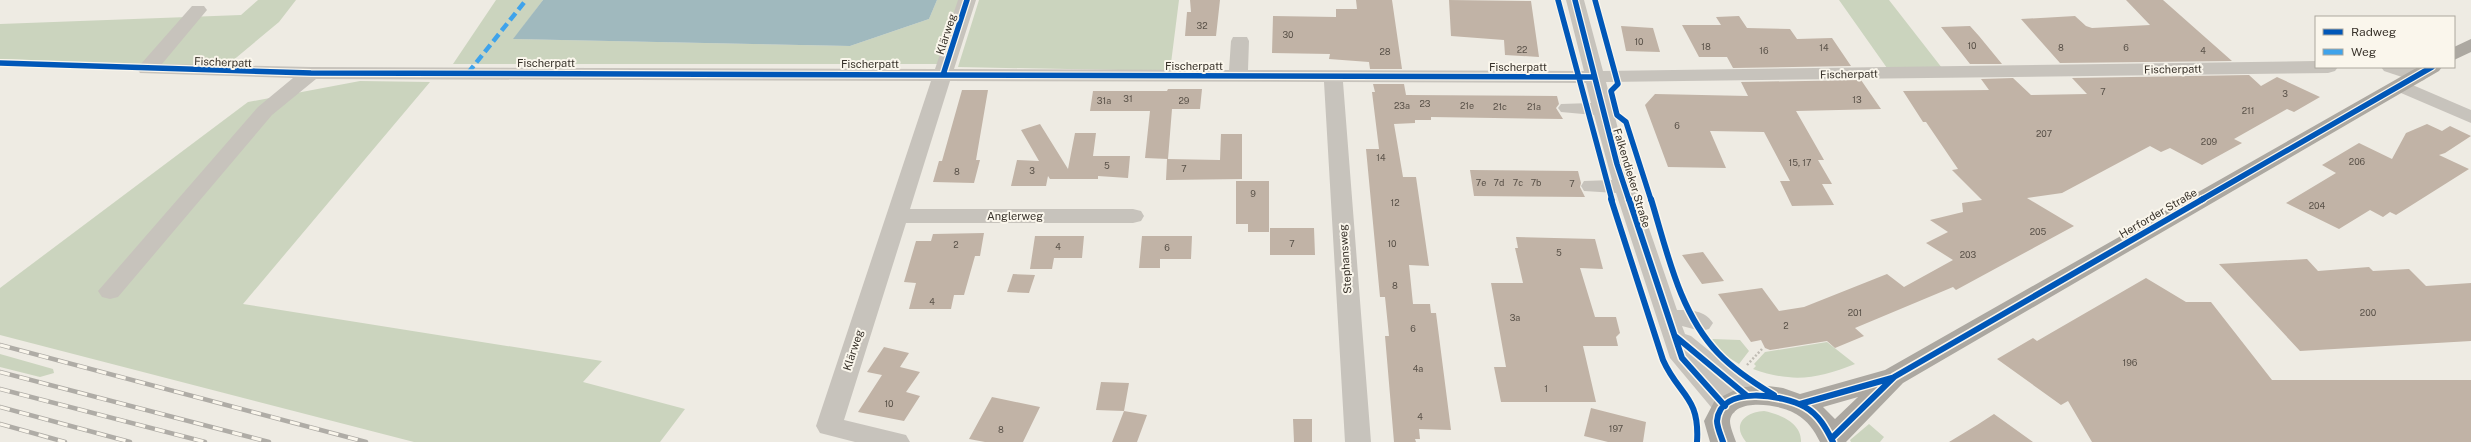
<svg xmlns="http://www.w3.org/2000/svg" width="2471" height="442" font-family="'Public Sans',sans-serif">
	<rect width="100%" height="100%" fill="#eeebe3"/>
	<!-- green -->
	<path fill="#cbd4be" d="M258 0H296L279 22 225 67 0 59V24L241 15Z
		M496 0H543L514 39 850 46 929 19 937 0H961L940 64H453Z
		M979 0H1179L1170 71 958 67Z
		M1839 0H1889L1942 68H1887Z
		M360 81 430 82 243 304 602 361 583 382 685 409 660 442H414L0 335V288L248 102Z
		M1712 339 1740 340 1749 351 1739 364 1723 354Z
		M1827 342 1855 364C1818 379 1792 383 1753 369L1756 366 1754 364 1765 352Z
		M0 354 53 369 54 373 40 377 0 367Z
		M1764 411C1780 414 1802 423 1801 442H1746C1731 424 1746 412 1764 411Z
		M1869 424 1884 437 1880 442H1851L1850 440Z"/>
	<!-- water -->
	<path fill="#a0b9be" d="M543 0H937L929 19 850 46 513 39Z"/>
	<!-- building -->
	<path fill="#c1b3a6" d="M1190 0H1220L1216 36H1185L1187 12H1191Z
		M1356 0H1392L1402 69H1370L1369 62 1329 59 1330 54 1272 53 1273 16 1336 17V9H1357Z
		M1449 0 1531 1 1539 57 1505 55 1504 40 1451 36Z
		M2126 0H2163L2232 61 2060 63 2021 19 2075 16 2086 26 2092 28 2150 25Z
		M1739 16 1747 28 1790 29 1797 39 1832 38 1851 66 1733 68 1727 57H1699L1682 25H1721L1716 17Z
		M1621 26 1653 28 1660 52 1626 51Z
		M1970 26 1979 36 2002 64H1970L1941 27Z
		M2249 75 2261 86 2277 77 2320 97 2294 112 2287 109 2234 139 2242 143 2202 165 2170 148 2161 152 2150 146 2062 193 2027 198 2074 226 1956 290 1953 287 1855 328 1864 336 1835 348 1827 341 1770 350 1765 348 1761 340 1751 342 1718 294 1762 288 1779 311 1804 307 1887 274 1904 287 1953 260 1926 243 1948 232 1930 220 1963 212 1962 203 1982 200 1952 170 1958 169 1926 122H1923L1903 91 1989 90 1981 79 2013 78 2031 95 2087 94 2072 78Z
		M1861 80 1881 109 1796 111 1824 160H1818L1832 184H1822L1834 205 1792 206 1780 181H1790L1764 132 1710 131 1726 168 1668 167 1645 105 1655 94 1748 96 1741 82Z
		M1373 84H1404L1406 95 1557 96 1559 104 1556 108 1563 119 1431 117V120H1415V123L1394 124 1403 177H1416L1429 266 1409 265 1413 304H1430L1431 313H1436L1451 430 1419 429 1420 439H1415L1416 442H1394L1385 336H1389L1385 297H1380L1366 149H1379L1372 92H1375Z
		M1168 89H1202L1200 109H1172L1168 159 1145 158 1150 111H1090L1093 91H1167Z
		M962 90H988L976 160H980L974 183 933 182 939 161H942Z
		M1040 124 1068 169 1075 133H1096L1093 156H1130L1128 178 1098 176V179H1050L1048 176 1046 186H1011L1017 160 1039 161 1021 130Z
		M2427 124 2442 131 2450 126 2471 136 2445 153 2439 155 2469 169 2396 215 2390 212 2383 217 2370 210 2339 229 2286 203 2336 173 2322 165 2359 143 2392 159 2406 133Z
		M1221 134H1242V179L1166 180 1167 159 1220 160Z
		M1470 170 1578 171 1581 183 1580 187 1585 197 1474 196Z
		M1236 181H1269V232H1248V224H1236Z
		M1270 228H1314L1315 255H1270Z
		M984 233 980 256H975L964 295H954L951 309H909L916 283 904 282 916 241H931L933 234Z
		M1035 236H1084L1082 258H1054L1052 269H1030Z
		M1142 236H1192L1191 259H1160V268H1139Z
		M1516 237 1595 239 1603 269 1580 268 1595 317H1616L1620 333 1616 337 1618 346H1583L1596 402H1501L1494 367H1506L1491 283H1523L1515 248H1518Z
		M1703 252 1724 281 1702 284 1682 255Z
		M2307 259 2318 271 2369 267 2373 271 2409 269 2426 286 2471 283V341L2300 351 2219 264Z
		M1013 274 1035 275 1029 293 1007 292Z
		M2146 278 2186 302H2211L2272 380H2471V442H2092L2068 401 2061 405 1997 359 2033 338 2037 341Z
		M884 347 909 353 900 367 920 372 906 392 920 396 904 421 858 412 882 375 867 372Z
		M1101 382 1129 383 1124 411 1096 410Z
		M992 397 1040 407 1023 442H985L969 439Z
		M1591 408 1646 422 1643 442H1608L1584 436Z
		M1124 411 1147 415 1137 442H1112Z
		M1994 414 2033 442H1949L1977 425Z
		M1293 419H1312V442H1294Z"/>
	<g fill="none" stroke-linecap="round" stroke-linejoin="round">
		<!-- path -->
		<path stroke="#c0bcb4" stroke-width="2.5" stroke-dasharray="2 2" stroke-linecap="butt" d="M1747 365 1762 349"/>
		<!-- minor -->
		<path fill="#c7c3bc" fill-rule="evenodd" d="M958 0H976L954 69 1229 70 1231 41 1233 37H1247L1249 41 1248 70 1584 71 1566 0H1584L1603 71 2316 61V67H2338L2335 71 2328 73 1606 82 1627 164 1677 310C1690 310 1705 310 1713 323L1709 329 1701 331 1682 326 1685 334 1691 336 1755 388 1759 395 1755 402 1746 404 1733 398 1738 406 1734 413 1725 416 1716 413 1670 358 1616 193 1584 191 1581 186 1584 181 1612 180 1594 115 1561 112 1558 108 1561 104 1591 103 1586 83 1343 82 1371 442H1345L1324 82 950 81 910 209H1133L1141 211 1144 216 1141 221 1133 223H906L844 420 906 435 910 442H855L820 433 816 426 931 81 316 79 272 115 118 297 110 299 102 297 98 291 258 107 293 78 140 73 137 69 140 65 192 6H204L207 10 162 64 311 67 935 69Z
			M2381 67C2395 67 2418 63 2427 76L2424 80 2417 82 2384 71Z
			M2401 80 2471 110V123L2394 90 2391 86 2394 82Z"/>
		<!-- major -->
		<path fill="#aca8a1" fill-rule="evenodd" d="M2471 39V52L2454 60V47Z
			M2418 67H2442L2439 71 1903 383 1846 442H1820C1814 430 1808 421 1796 414 1783 405 1733 396 1730 421 1730 427 1734 436 1736 442H1710L1704 421 1715 400 1739 388 1760 385 1783 388 1800 394 1885 370ZM1858 397 1835 419 1823 407Z"/>
		<defs>
			<path id="rail" d="M0 345 366 442
				M0 372 269 442
				M0 389 205 442
				M0 407 130 442
				M0 424 65 442"/>
		</defs>
		<!-- rail casing -->
		<use href="#rail" stroke="#afaca6" stroke-width="4.5"/>
		<!-- rail -->
		<use href="#rail" stroke="#faf6ec" stroke-width="3" stroke-dasharray="10" stroke-linecap="butt"/>
		<!-- quiet -->
		<path stroke="#3fa3eb" stroke-width="4.5" stroke-dasharray="9 4.5" stroke-linecap="butt" d="M468 73 526 0"/>
		<defs>
			<path id="cycleway-far1" d="M1558 0 1612 200
				M1575 0 1617 164 1629 200
				M1595 0 1618 84 1611 91 1617 115 1626 122 1651 200
				M0 63 311 73 1594 77
				M943 75 967 0
				M2201 200 2432 67"/>
			<path id="cycleway" d="M1611 199 1663 360C1679 396 1700 396 1697 442
				M1629 199 1682 358 1725 406
				M1651 199C1667 251 1679 312 1718 353 1734 370 1754 383 1774 395
				M1675 336 1746 395
				M1800 404 1892 378
				M1832 438 1894 377 2203 199
				M1723 442C1721 436 1717 427 1717 421 1720 384 1784 395 1805 407 1819 415 1826 428 1833 442"/>
		</defs>
		<!-- cycleway-far1 casing -->
		<use href="#cycleway-far1" stroke="#faf6ec" stroke-width="8"/>
		<!-- cycleway casing -->
		<use href="#cycleway" stroke="#faf6ec" stroke-width="9"/>
		<!-- cycleway-far1 -->
		<use href="#cycleway-far1" stroke="#0057b8" stroke-width="5.5"/>
		<!-- cycleway -->
		<use href="#cycleway" stroke="#0057b8" stroke-width="6"/>
	</g>
	<g text-anchor="middle" stroke-width="4" stroke-linejoin="round" paint-order="stroke">
		<!-- number labels -->
		<g font-size="9" fill="#5a5249">
			<text x="1202" y="29">32</text>
			<text x="1288" y="38">30</text>
			<text x="1639" y="45">10</text>
			<text x="1972" y="49">10</text>
			<text x="1706" y="50">18</text>
			<text x="1824" y="51">14</text>
			<text x="2061" y="51">8</text>
			<text x="2126" y="51">6</text>
			<text x="1522" y="53">22</text>
			<text x="1764" y="54">16</text>
			<text x="2203" y="54">4</text>
			<text x="1385" y="55">28</text>
			<text x="2103" y="95">7</text>
			<text x="2285" y="97">3</text>
			<text x="1128" y="102">31</text>
			<text x="1857" y="103">13</text>
			<text x="1104" y="104">31a</text>
			<text x="1184" y="104">29</text>
			<text x="1425" y="107">23</text>
			<text x="1402" y="109">23a</text>
			<text x="1467" y="109">21e</text>
			<text x="1500" y="110">21c</text>
			<text x="1534" y="110">21a</text>
			<text x="2248" y="114">211</text>
			<text x="1677" y="129">6</text>
			<text x="2044" y="137">207</text>
			<text x="2209" y="145">209</text>
			<text x="1381" y="161">14</text>
			<text x="2357" y="165">206</text>
			<text x="1800" y="166">15, 17</text>
			<text x="1107" y="169">5</text>
			<text x="1184" y="172">7</text>
			<text x="1032" y="174">3</text>
			<text x="957" y="175">8</text>
			<text x="1481" y="186">7e</text>
			<text x="1499" y="186">7d</text>
			<text x="1518" y="186">7c</text>
			<text x="1536" y="186">7b</text>
			<text x="1572" y="187">7</text>
			<text x="1253" y="197">9</text>
			<text x="1395" y="206">12</text>
			<text x="2317" y="209">204</text>
			<text x="2038" y="235">205</text>
			<text x="1292" y="247">7</text>
			<text x="1392" y="247">10</text>
			<text x="956" y="248">2</text>
			<text x="1058" y="250">4</text>
			<text x="1167" y="251">6</text>
			<text x="1559" y="256">5</text>
			<text x="1968" y="258">203</text>
			<text x="1395" y="289">8</text>
			<text x="932" y="305">4</text>
			<text x="1855" y="316">201</text>
			<text x="2368" y="316">200</text>
			<text x="1515" y="321">3a</text>
			<text x="1786" y="329">2</text>
			<text x="1413" y="332">6</text>
			<text x="2130" y="366">196</text>
			<text x="1418" y="372">4a</text>
			<text x="1546" y="392">1</text>
			<text x="889" y="407">10</text>
			<text x="1420" y="420">4</text>
			<text x="1616" y="432">197</text>
			<text x="1001" y="433">8</text>
		</g>
		<!-- street labels -->
		<g font-size="11" fill="#38322a" stroke="#faf6ec">
			<text transform="translate(946 34) rotate(-72)" y="4">Klärweg</text>
			<text transform="translate(223 62) rotate(2)" y="4">Fischerpatt</text>
			<text x="546" y="67">Fischerpatt</text>
			<text x="870" y="68">Fischerpatt</text>
			<text x="1194" y="70">Fischerpatt</text>
			<text x="1518" y="71">Fischerpatt</text>
			<text transform="translate(2173 69) rotate(-1)" y="4">Fischerpatt</text>
			<text transform="translate(1849 74) rotate(-1)" y="4">Fischerpatt</text>
			<text transform="translate(1632 178) rotate(73)" y="4">Falkendieker Straße</text>
			<text transform="translate(2158 213) rotate(-30)" y="4">Herforder Straße</text>
			<text x="1015" y="220">Anglerweg</text>
			<text transform="translate(1345 259) rotate(-94)" y="4">Stephansweg</text>
			<text transform="translate(853 350) rotate(-72)" y="4">Klärweg</text>
		</g>
	</g>
	<!-- legend -->
	<rect x="2315" y="16" width="140" height="52" fill="#faf6ec" stroke="#aca89e"/>
	<rect x="2323" y="29" width="20" height="6" fill="#0057b8" stroke="#aca89e"/>
	<text x="2351" y="36" font-size="12" fill="#38322a">Radweg</text>
	<rect x="2323" y="49" width="20" height="6" fill="#3fa3eb" stroke="#aca89e"/>
	<text x="2351" y="56" font-size="12" fill="#38322a">Weg</text>
</svg>
